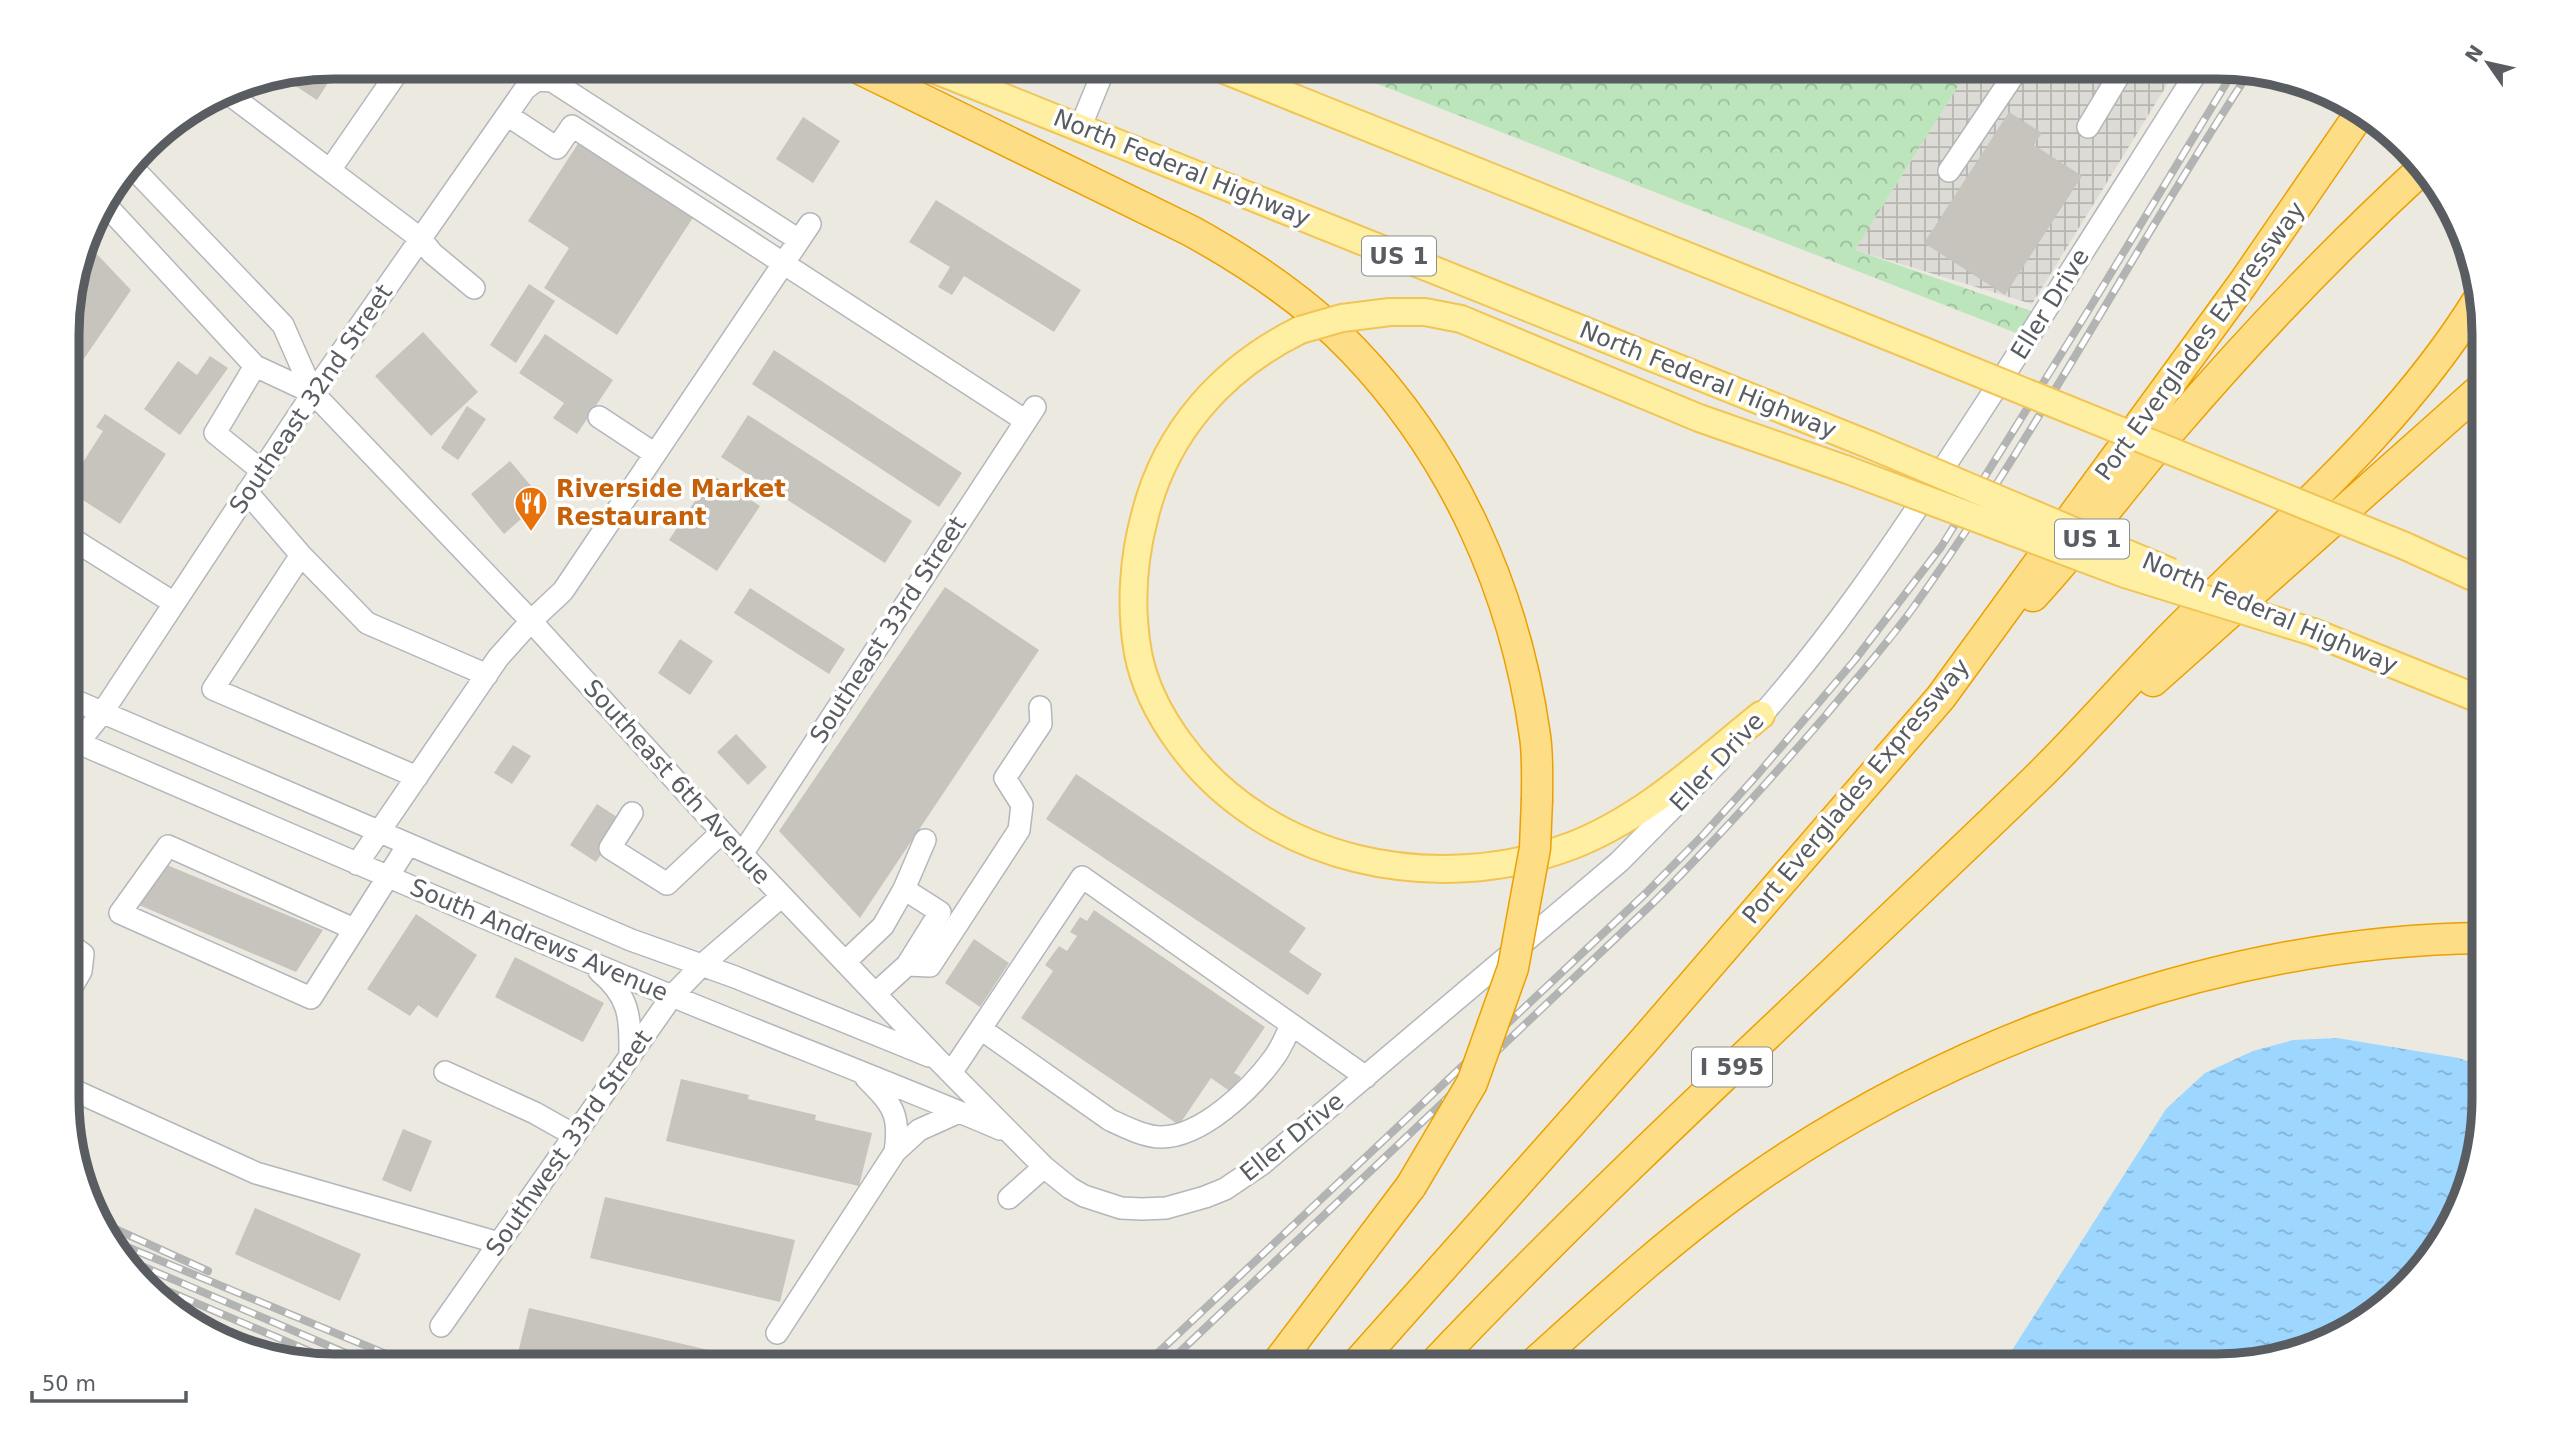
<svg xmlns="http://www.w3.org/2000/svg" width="2551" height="1433" font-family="'DejaVu Sans',sans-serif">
	<defs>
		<pattern id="industrial-grid" width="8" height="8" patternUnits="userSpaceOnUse" patternTransform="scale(1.75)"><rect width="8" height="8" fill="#dddbd5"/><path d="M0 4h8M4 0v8" fill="none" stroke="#b6b5b0"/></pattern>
		<pattern id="forest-crowns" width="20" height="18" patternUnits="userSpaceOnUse" patternTransform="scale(1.75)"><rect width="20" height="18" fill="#bce5bc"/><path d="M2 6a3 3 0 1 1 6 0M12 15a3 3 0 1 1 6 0" fill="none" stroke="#9cbd9c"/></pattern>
		<pattern id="water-ripples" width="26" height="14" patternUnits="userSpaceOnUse" patternTransform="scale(1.75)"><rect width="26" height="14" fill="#9dd6ff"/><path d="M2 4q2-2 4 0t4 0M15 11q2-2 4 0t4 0" fill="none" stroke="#83b1d2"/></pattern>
	</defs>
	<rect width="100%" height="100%" fill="#ece9e0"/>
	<!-- industrial -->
	<path fill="url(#industrial-grid)" d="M1970 67H2178L2032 304 1855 250Z"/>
	<!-- forest -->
	<path fill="url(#forest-crowns)" d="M1334 67H1970L1855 250 2043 315 2029 338Z"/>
	<!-- water -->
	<path fill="url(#water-ripples)" d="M2337 1038 2459 1058 2484 1068V1116L2449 1232 2406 1288 2351 1330 2234 1366H2002L2166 1109 2205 1073 2253 1051 2293 1040Z"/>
	<!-- building -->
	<path fill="#c7c4bd" d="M334 67H338L317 100 282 77Z
		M2009 112 2042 133 2034 145 2082 176 2005 295 1924 243Z
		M803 117 840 141 813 183 776 159Z
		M579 142 694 216 617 335 544 288 569 248 528 221Z
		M936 200 1081 290 1054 332 964 276 952 295 938 287 950 267 909 242Z
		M91 248 131 290 81 363 69 355V299L78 268Z
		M529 284 555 301 516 363 490 345Z
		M423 332 478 392 431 436 375 376Z
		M545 334 613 380 577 434 553 418 564 403 519 373Z
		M774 350 962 473 939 507 752 384Z
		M210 356 228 368 180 435 144 409 178 361 197 375Z
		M69 400 81 408 69 426Z
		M467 406 486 419 458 460 441 448Z
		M105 414 166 454 120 524 69 491V484L103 431 96 427Z
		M748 415 912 521 885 563 721 457Z
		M510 461 543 500 504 534 471 494Z
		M712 475 760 506 717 571 669 540Z
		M945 587 1039 650 860 918 779 831Z
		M750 588 845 649 829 674 734 613Z
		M69 593 81 602 69 619Z
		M680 639 713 661 690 695 658 673Z
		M736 734 767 767 748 785 717 752Z
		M513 745 531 756 512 784 494 773Z
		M1076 774 1306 928 1289 952 1322 974 1308 995 1046 819Z
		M597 804 623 821 596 862 570 845Z
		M167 865 323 930 296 972 139 905Z
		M1094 910 1265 1027 1234 1073 1241 1077 1231 1092 1211 1078 1179 1125 1021 1018 1053 971 1045 965 1059 946 1067 951 1077 936 1070 932 1080 917 1087 921Z
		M416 914 477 955 437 1018 418 1005 410 1016 367 989Z
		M974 939 1009 963 980 1007 945 983Z
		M515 957 604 1003 583 1042 495 997Z
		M681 1079 749 1095 748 1099 816 1115 815 1120 872 1133 859 1186 666 1141Z
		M403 1129 432 1141 411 1192 382 1180Z
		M605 1197 795 1240 780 1302 590 1258Z
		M255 1208 361 1254 340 1301 235 1254Z
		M529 1308 773 1365V1366L515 1365Z"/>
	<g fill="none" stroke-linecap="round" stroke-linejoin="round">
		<defs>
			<path id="minor" d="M225 91 421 239 432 253 474 288
				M507 115 557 148 572 126 1026 421
				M2088 127 2124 67
				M1080 128 1105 67
				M132 167 283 325 313 393 531 621 742 854 938 1060 1044 1167 1070 1188 1084 1196 1121 1208 1142 1209 1166 1208 1205 1197 1225 1189 1262 1164 1619 862 1720 760
				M330 170 401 67
				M1949 171 2019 67
				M104 203 255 366 313 393
				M255 366 215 433 262 471
				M599 417 655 454
				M247 492 301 555 367 623 487 675
				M69 537 174 603
				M301 555 213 689 417 777
				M69 698 631 940 735 977 929 1056
				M1752 726C1828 642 1892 547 1954 452 2038 325 2118 196 2200 67
				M69 739C270 825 470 914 672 996 781 1041 892 1083 1000 1129
				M69 751 78 743 102 713 313 393 525 89 537 80 552 81 799 240
				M632 813 610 848 667 884 722 832
				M742 854 1035 407
				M357 864 498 658 531 621 563 591 810 224
				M354 929 168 846 120 913 311 998 408 845
				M69 944 83 954 81 971 69 992
				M845 962 883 926 904 889 925 840
				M907 965 930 966 1019 830 1022 805 1005 778 1041 724 1040 707
				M599 971C630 997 630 1016 630 1054
				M875 994 907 965 940 912 904 889
				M981 1029 1110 1120C1125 1127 1145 1137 1161 1137 1202 1137 1251 1089 1273 1059 1281 1049 1286 1036 1291 1025
				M445 1072 535 1113 574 1135
				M951 1073 1082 877 1366 1077
				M866 1078C892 1104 901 1114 895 1152
				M69 1088 256 1173 499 1243
				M1009 1198 1044 1167
				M441 1326 672 996 702 965 782 896
				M777 1333 895 1152 919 1130 959 1112"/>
			<path id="major" d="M928 67 1870 445
				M1217 67 1924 351
				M1390 312H1425L1461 319 1699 418 1845 469
				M1300 330C1223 368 1166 431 1145 515 1133 559 1130 608 1138 653 1144 685 1160 716 1179 742 1266 863 1435 897 1571 846 1644 818 1701 763 1761 715
				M2405 546 2484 582
				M2313 632 2484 701"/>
			<path id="highway" d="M856 67 1191 231C1249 263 1307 302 1353 350 1454 455 1515 592 1535 736 1538 756 1537 778 1537 799
				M2033 596C2082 543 2125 485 2172 429 2250 338 2334 250 2422 169
				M2153 681 2484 386
				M1275 1366 1411 1186
				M1355 1366 1642 1043 1941 697 2244 282 2361 112
				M1432 1366C1625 1162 1835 974 2037 778 2083 733 2126 683 2172 636 2280 527 2399 429 2480 297
				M1531 1366C1600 1304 1669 1240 1745 1186 1952 1039 2229 940 2484 938"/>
		</defs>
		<!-- minor casing -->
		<use href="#minor" stroke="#b3b7bb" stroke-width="24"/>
		<!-- major casing -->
		<use href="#major" stroke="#f2c454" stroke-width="30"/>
		<!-- highway casing -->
		<use href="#highway" stroke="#eca000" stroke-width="33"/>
		<!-- minor -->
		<use href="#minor" stroke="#fff" stroke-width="21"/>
		<!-- major -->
		<use href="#major" stroke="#ffefa2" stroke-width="26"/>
		<!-- highway -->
		<use href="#highway" stroke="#fdde86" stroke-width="30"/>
		<defs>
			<path id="rail" d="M102 1223 208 1271
				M108 1239 415 1366
				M123 1258 376 1366
				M149 1283 344 1366
				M284 1350 308 1363
				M1144 1366 1646 893 1704 834 1758 774 1854 661 1941 547 2091 306 2235 69
				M1165 1366 1654 902C1714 842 1771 779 1826 715 1855 680 1886 645 1913 608 2036 436 2134 248 2250 71"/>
		</defs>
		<!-- rail casing -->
		<use href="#rail" stroke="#b2b3b3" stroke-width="8"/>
		<!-- rail -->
		<use href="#rail" stroke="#fff" stroke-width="5" stroke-dasharray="16" stroke-linecap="butt"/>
		<defs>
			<path id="major-bridge" d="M1300 330 1342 318 1390 312
				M1924 351 2405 546
				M1870 445 2171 572
				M1845 469 2125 574 2313 632"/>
			<path id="highway-bridge" d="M1411 1186 1472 1083 1513 968 1535 848 1537 799"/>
		</defs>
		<!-- major-bridge casing -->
		<use href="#major-bridge" stroke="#f2c454" stroke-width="30" stroke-linecap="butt"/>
		<!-- highway-bridge casing -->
		<use href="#highway-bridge" stroke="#eca000" stroke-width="33" stroke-linecap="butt"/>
		<!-- major-bridge -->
		<use href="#major-bridge" stroke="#ffefa2" stroke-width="26"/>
		<!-- highway-bridge -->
		<use href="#highway-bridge" stroke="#fdde86" stroke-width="30"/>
	</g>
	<!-- icons -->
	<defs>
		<symbol id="restaurant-pin" viewBox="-11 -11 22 30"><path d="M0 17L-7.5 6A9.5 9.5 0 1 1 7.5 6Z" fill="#e8710a" stroke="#fff"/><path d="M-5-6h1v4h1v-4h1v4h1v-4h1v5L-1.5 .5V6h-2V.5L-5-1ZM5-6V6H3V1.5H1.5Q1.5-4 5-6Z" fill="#fff"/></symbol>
	</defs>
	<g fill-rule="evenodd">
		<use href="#restaurant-pin" x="512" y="484" width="38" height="52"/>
	</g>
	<g text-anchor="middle" stroke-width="7" stroke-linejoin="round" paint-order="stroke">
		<!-- shield labels -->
		<g fill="#fff" stroke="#8b8e90" stroke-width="2">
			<rect x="1362" y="236.5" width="74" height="39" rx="5"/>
			<rect x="2055" y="519.5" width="74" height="39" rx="5"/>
			<rect x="1692" y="1047.5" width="80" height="39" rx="5"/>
		</g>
		<g font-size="23" font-weight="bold" fill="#595d61">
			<text x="1399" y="264">US 1</text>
			<text x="2092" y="547">US 1</text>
			<text x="1732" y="1075">I 595</text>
		</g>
		<!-- street labels -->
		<g font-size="24" fill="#595d61" stroke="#fff">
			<text transform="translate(1182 168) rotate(22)" y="8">North Federal Highway</text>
			<text transform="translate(2050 304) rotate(-58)" y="8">Eller Drive</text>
			<text transform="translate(2200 341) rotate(-54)" y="8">Port Everglades Expressway</text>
			<text transform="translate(1708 380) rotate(22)" y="8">North Federal Highway</text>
			<text transform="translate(311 399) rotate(-56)" y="8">Southeast 32nd Street</text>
			<text transform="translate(2270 613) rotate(23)" y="8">North Federal Highway</text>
			<text transform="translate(888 630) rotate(-57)" y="8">Southeast 33rd Street</text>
			<text transform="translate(1717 762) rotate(-47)" y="8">Eller Drive</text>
			<text transform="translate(677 782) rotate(48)" y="8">Southeast 6th Avenue</text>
			<text transform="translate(1856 791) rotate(-50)" y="8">Port Everglades Expressway</text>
			<text transform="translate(539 940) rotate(23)" y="8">South Andrews Avenue</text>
			<text transform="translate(1292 1137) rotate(-39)" y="8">Eller Drive</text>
			<text transform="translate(569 1143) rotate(-55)" y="8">Southwest 33rd Street</text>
		</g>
		<!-- food labels -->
		<g font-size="24" font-weight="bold" fill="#c56008" stroke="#fff" text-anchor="start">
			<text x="556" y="497">Riverside Market<tspan x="556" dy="28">Restaurant</tspan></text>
		</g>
	</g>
	<!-- crop -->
	<path d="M0 0H2551V1433H0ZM334 79H2217A255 255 0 0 1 2472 334V1099A255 255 0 0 1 2217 1354H334A255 255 0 0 1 79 1099V334A255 255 0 0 1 334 79Z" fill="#fff" fill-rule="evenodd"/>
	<path fill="none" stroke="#595d61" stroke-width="9" d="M334 79H2217A255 255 0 0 1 2472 334V1099A255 255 0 0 1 2217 1354H334A255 255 0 0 1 79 1099V334A255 255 0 0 1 334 79Z"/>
	<!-- north arrow -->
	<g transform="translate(2488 63) rotate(304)" stroke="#ffffff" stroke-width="5" paint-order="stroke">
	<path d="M0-5L12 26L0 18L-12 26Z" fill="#595d61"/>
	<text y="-10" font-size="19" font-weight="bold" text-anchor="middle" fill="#595d61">N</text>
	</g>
	<!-- scale -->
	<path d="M32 1391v10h154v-10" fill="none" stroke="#595d61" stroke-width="3.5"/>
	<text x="42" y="1391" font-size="21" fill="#595d61" stroke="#ffffff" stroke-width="5" paint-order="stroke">50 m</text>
</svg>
